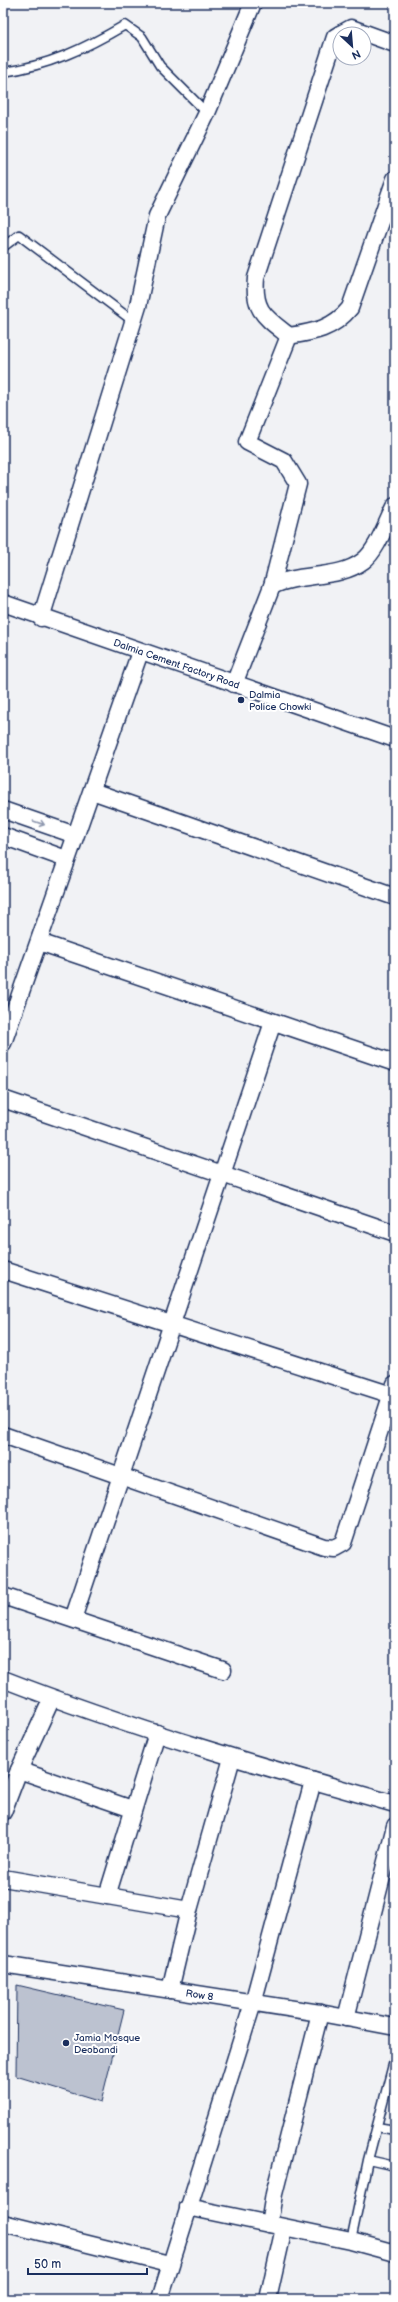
<svg xmlns="http://www.w3.org/2000/svg" width="398" height="2302" font-family="'Balsamiq Sans',sans-serif">
	<rect width="100%" height="100%" fill="#f1f2f5"/>
	<filter id="ink" filterUnits="userSpaceOnUse"><feTurbulence type="fractalNoise" baseFrequency=".025" numOctaves="2"/><feDisplacementMap in="SourceGraphic" scale="8" xChannelSelector="R" yChannelSelector="G"/><feConvolveMatrix kernelMatrix="1 2 1 2 8 2 1 2 1" color-interpolation-filters="sRGB"/></filter>
	<g filter="url(#ink)">
		<!-- building -->
		<path fill="#bcc2d0" stroke="#1b2f5e" d="M17 1985 124 2010 101 2102 16 2076Z"/>
		<g fill="none" stroke-linecap="round" stroke-linejoin="round">
			<defs>
				<path id="lane" d="M3 72C48 66 86 48 125 25L142 37 160 66 207 113
					M3 247 19 235 133 321
					M377 2127 395 2130
					M368 2160 395 2166
					M351 2241 368 2160 395 2057"/>
				<g id="street">
					<path d="M340 34 335 37 256 278C253 311 265 317 289 336 314 332 333 329 350 308L395 179"/>
					<path d="M340 34 351 28 395 44"/>
					<path d="M272 586C300 572 338 580 363 561 377 551 387 521 395 506"/>
					<path id="s1" d="M3 603 395 739"/>
					<path d="M41 618 138 306 157 216 207 113 253 3"/>
					<path d="M234 684 272 586 298 484 284 461 247 442 289 336"/>
					<path d="M92 791 395 897"/>
					<path d="M3 810 75 835"/>
					<path d="M3 836 66 859"/>
					<path d="M39 942 395 1063"/>
					<path d="M3 1043 140 652"/>
					<path d="M3 1099 395 1233"/>
					<path d="M3 1270 395 1396"/>
					<path d="M3 1435 324 1547 334 1548 343 1543 395 1384"/>
					<path d="M3 1596 223 1670"/>
					<path d="M73 1619 273 1022"/>
					<path d="M3 1679C131 1729 263 1767 395 1804"/>
					<path d="M19 1770 132 1809"/>
					<path d="M3 1812 19 1770 52 1698"/>
					<path d="M3 1878 189 1910"/>
					<path d="M107 1896 157 1733"/>
					<path id="s2" d="M3 1964 320 2013 395 2027"/>
					<path d="M170 1990 189 1910 232 1758"/>
					<path d="M346 2018 395 1826"/>
					<path d="M188 2207 351 2241 395 2253"/>
					<path d="M3 2223 169 2264"/>
					<path d="M269 2224 274 2194 320 2013"/>
					<path d="M160 2299 253 2003 313 1781"/>
					<path d="M268 2299 284 2228"/>
				</g>
			</defs>
			<!-- lane casing -->
			<use href="#lane" stroke="#1b2f5e" stroke-width="11"/>
			<!-- street casing -->
			<use href="#street" stroke="#1b2f5e" stroke-width="19"/>
			<!-- lane -->
			<use href="#lane" stroke="#fff" stroke-width="8"/>
			<!-- street -->
			<use href="#street" stroke="#fff" stroke-width="16"/>
		</g>
		<!-- one-way arrows -->
		<defs><path id="oneway-shaft" d="M-6 0H5M1.5-3L5.5 0L1.5 3" fill="none" stroke-width="1.6" stroke-linecap="round" stroke-linejoin="round"/></defs>
		<use stroke="#8d97ae" href="#oneway-shaft" transform="translate(39 823) rotate(19)"/>
	</g>
	<!-- markers -->
	<g fill="#1b2f5e" stroke="#fff" stroke-width="1.5">
		<circle cx="241" cy="700" r="4"/>
		<circle cx="66" cy="2043" r="4"/>
	</g>
	<g text-anchor="middle" stroke-width="4" stroke-linejoin="round" paint-order="stroke">
		<!-- street labels -->
		<g font-size="10" fill="#1b2f5e" stroke="#fff">
			<text dy="4" stroke="none"><textPath href="#s1" startOffset="184">Dalmia Cement Factory Road</textPath></text>
			<text dy="4" stroke="none"><textPath href="#s2" startOffset="199">Row 8</textPath></text>
		</g>
		<!-- poi labels -->
		<g font-size="10" fill="#1b2f5e" stroke="#fff" text-anchor="start">
			<text x="249" y="698">Dalmia<tspan x="249" dy="12">Police Chowki</tspan></text>
			<text x="74" y="2041">Jamia Mosque<tspan x="74" dy="12">Deobandi</tspan></text>
		</g>
	</g>
	<!-- margin -->
	<rect width="398" height="2302" fill="none" stroke="#fff" stroke-width="16"/>
	<rect x="8" y="8" width="382" height="2286" fill="none" stroke="#1b2f5e" stroke-width="1.5" filter="url(#ink)"/>
	<!-- north arrow -->
	<g transform="translate(352 46) rotate(154)"><circle r="19" fill="#ffffff" stroke="#a4acbf"/>
	<path d="M0-3L7 15L0 10L-7 15Z" fill="#1b2f5e"/>
	<text y="-6" font-size="11" font-weight="bold" text-anchor="middle" fill="#1b2f5e">N</text>
	</g>
	<!-- scale -->
	<path d="M28 2268v6h119v-6" fill="none" stroke="#1b2f5e" stroke-width="2"/>
	<text x="34" y="2268" font-size="12" fill="#1b2f5e" stroke="#ffffff" stroke-width="3" paint-order="stroke">50 m</text>
</svg>
